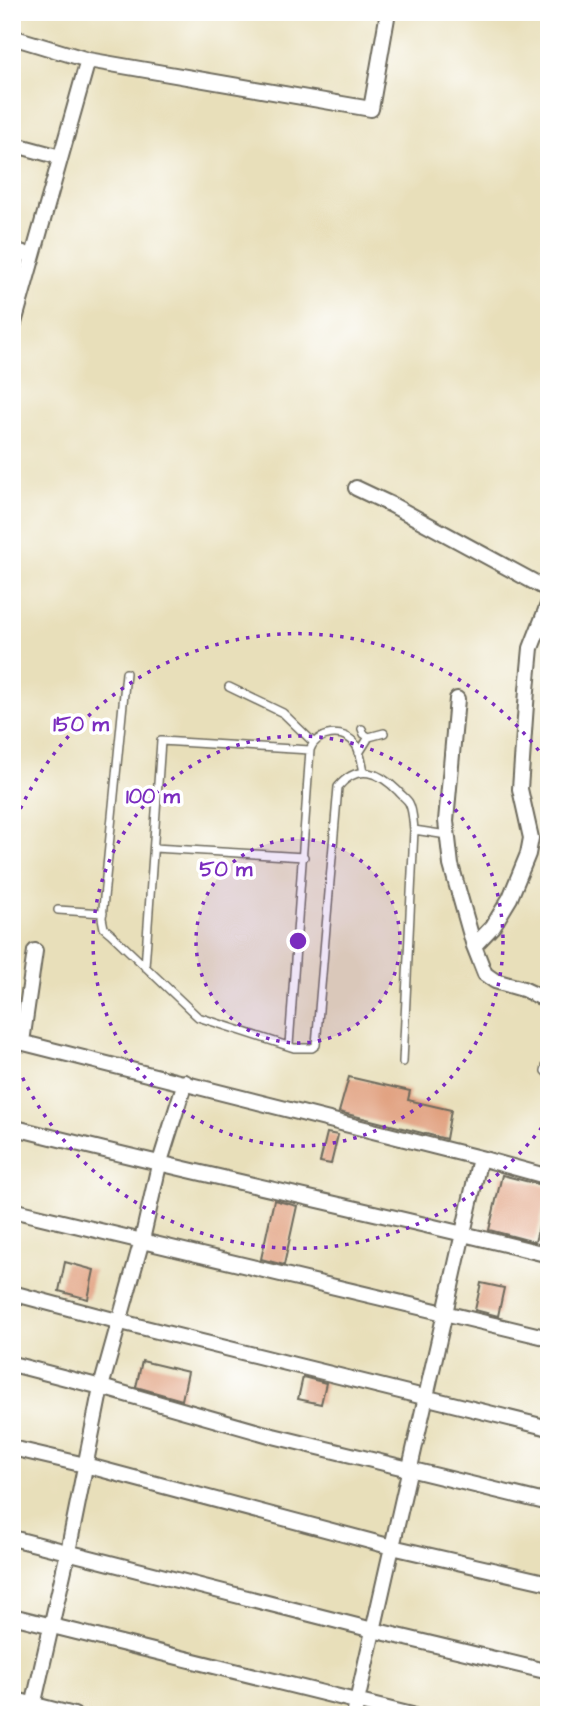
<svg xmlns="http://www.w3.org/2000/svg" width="561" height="1727" font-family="'Architects Daughter',sans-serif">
	<rect width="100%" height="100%" fill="#fff"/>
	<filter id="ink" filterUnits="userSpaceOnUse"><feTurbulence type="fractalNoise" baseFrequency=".0143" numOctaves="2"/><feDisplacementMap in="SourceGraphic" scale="14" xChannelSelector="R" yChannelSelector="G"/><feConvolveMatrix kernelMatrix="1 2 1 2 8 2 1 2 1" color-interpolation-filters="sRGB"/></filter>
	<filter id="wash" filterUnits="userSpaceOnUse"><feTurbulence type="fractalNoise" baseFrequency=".00686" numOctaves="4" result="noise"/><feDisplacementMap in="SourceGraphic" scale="28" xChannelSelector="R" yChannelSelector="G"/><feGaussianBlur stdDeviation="1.57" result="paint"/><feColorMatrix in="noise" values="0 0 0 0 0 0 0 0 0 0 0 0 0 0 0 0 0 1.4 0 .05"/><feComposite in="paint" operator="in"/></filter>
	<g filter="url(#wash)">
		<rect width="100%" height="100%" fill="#e8dfba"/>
		<g id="blocks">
			<!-- building -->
			<path fill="#e09e7c" d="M349 1077 410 1091 408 1100 451 1110 446 1139 339 1112Z
				M327 1133 338 1135 331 1164 320 1162Z
				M502 1175 549 1187 535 1242 489 1230Z
				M274 1200 297 1206 284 1265 261 1259Z
				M65 1262 94 1270 88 1299 59 1291Z
				M481 1283 504 1288 498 1316 475 1310Z
				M142 1361 188 1372 182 1400 136 1387Z
				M303 1377 326 1383 321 1404 298 1399Z"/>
		</g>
	</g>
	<g filter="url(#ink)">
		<use href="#blocks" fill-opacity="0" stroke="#6d6a5d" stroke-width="2"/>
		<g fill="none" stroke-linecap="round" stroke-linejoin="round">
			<defs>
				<path id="service" d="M126 673 102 918 104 928 110 933 198 1017 294 1048H312L316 1045 338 787C358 763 379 772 398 791 401 795 407 799 409 803 413 810 413 822 414 830L447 835
					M229 687 283 713 313 742
					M362 729 364 734 369 737 384 733
					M359 753 369 737
					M154 848 304 857
					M58 910 103 913
					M145 967 161 741 310 750
					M289 1045 310 750C316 732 344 728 356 745 361 753 362 764 364 772
					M549 1056 545 1071 549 1075
					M403 1062 414 830"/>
				<path id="minor" d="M12 37 88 60 371 109 388 12
					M12 144 60 157
					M12 249 32 256
					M14 323 88 60
					M356 488 392 505 545 588 549 594
					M457 699 446 821 451 865 474 946 485 974 495 981 523 989 549 1001
					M474 946 493 926 510 898 528 854 531 838 520 789 527 690 531 648 549 602
					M12 1040 480 1158 354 1715
					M22 1042 35 951
					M12 1127C190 1173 371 1210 549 1255
					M480 1158 549 1177
					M12 1210 549 1338
					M12 1293 121 1322 549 1428
					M12 1364 101 1387 273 1436 549 1503
					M12 1448 85 1465 392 1547 549 1583
					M12 1538 373 1630 549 1672
					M12 1616 412 1715
					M12 1699 74 1715
					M31 1715 68 1552 101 1387 142 1240 159 1165 185 1082"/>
			</defs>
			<!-- service casing -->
			<use href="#service" stroke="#6d6a5d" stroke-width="10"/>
			<!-- minor casing -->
			<use href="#minor" stroke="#6d6a5d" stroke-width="18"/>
			<!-- service -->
			<use href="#service" stroke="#fff" stroke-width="7"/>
			<!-- minor -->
			<use href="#minor" stroke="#fff" stroke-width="14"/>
		</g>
	</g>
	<!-- distance rings -->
	<circle cx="298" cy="941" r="102" fill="#7b2cbf" fill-opacity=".12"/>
	<g fill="none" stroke="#7b2cbf" stroke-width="3.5" stroke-dasharray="3.5 7">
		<circle cx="298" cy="941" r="102"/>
		<circle cx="298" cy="941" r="205"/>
		<path d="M548 1119A307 307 0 0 1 12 1054M12 828A307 307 0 0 1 548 763"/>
	</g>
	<circle cx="298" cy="941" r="10" fill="#7b2cbf" stroke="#fff" stroke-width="3.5"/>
	<g font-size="21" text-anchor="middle" font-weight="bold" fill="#7b2cbf" stroke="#fff" stroke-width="7" stroke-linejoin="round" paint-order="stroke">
		<text x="81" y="731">150 m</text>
		<text x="153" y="803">100 m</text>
		<text x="226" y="876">50 m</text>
	</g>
	<!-- margin -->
	<rect width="561" height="1727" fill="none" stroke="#fff" stroke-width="42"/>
</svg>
